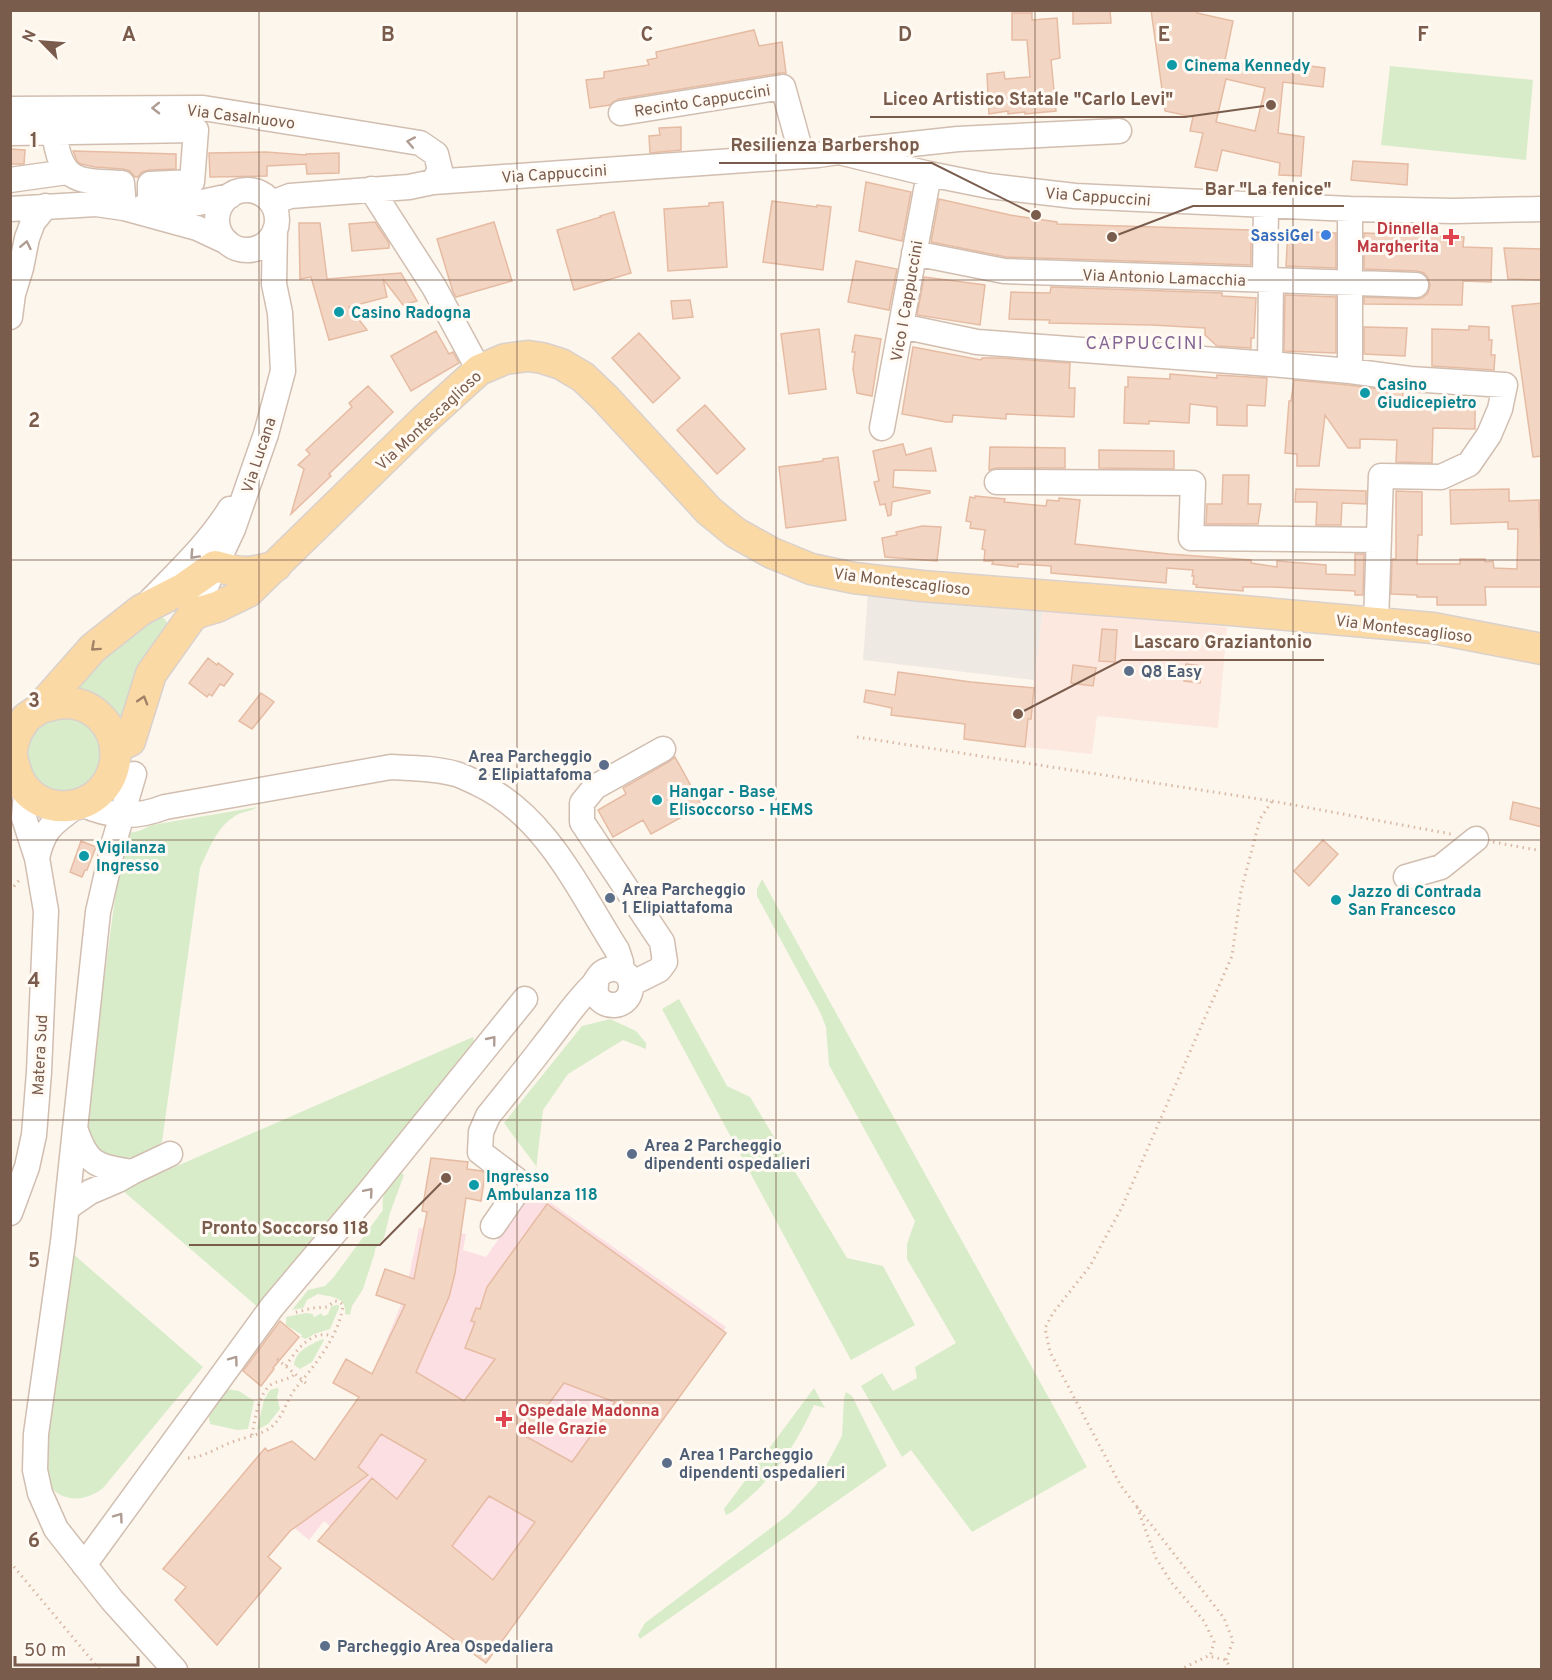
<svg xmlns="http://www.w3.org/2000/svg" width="1552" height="1680" font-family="Overpass,sans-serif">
	<rect width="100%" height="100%" fill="#fdf6ec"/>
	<!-- commercial -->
	<path fill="#fde8e0" d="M1043 610 1227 627 1218 728 1097 716 1092 754 1025 747Z"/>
	<!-- industrial -->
	<path fill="#efe9e4" d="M868 593 1043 610 1034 680 863 660Z"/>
	<!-- medical -->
	<path fill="#fbdfe3" d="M533 1190 726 1327 488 1660 324 1521 309 1540 274 1511 326 1454 368 1385 405 1295 419 1228 466 1234 463 1250 486 1257Z"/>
	<!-- green -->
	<path fill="#d8ecc9" d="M1390 66 1533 80 1526 160 1381 145Z
		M155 614 165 619 169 627 127 725 66 690Z
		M67 714 96 729 104 762 83 791 48 793 24 766 28 733 36 724Z
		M257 807C250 812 243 811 235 816 217 827 209 849 200 868L162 1142 139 1157 113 1159 102 1155 83 1133 122 847 129 833 139 831 152 825Z
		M762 879 1087 1467 972 1532 911 1450 902 1457 861 1386 882 1373 893 1391 917 1378 915 1367 956 1343 907 1259V1244L915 1221 829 1065 826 1027 820 1012 757 896V889Z
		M679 999 727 1086 750 1097 847 1258 883 1266 915 1325 851 1360 662 1009Z
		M610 1019 636 1031 646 1043V1049L623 1040 568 1074 543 1110 535 1178 536 1166 504 1123 582 1026Z
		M473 1037 474 1041 259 1308 122 1190Z
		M401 1173 404 1175 390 1213 384 1238 375 1249V1252L363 1289 352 1306 350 1315 345 1314C347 1297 332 1297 318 1294L307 1300 303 1308 292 1310 308 1290 325 1286 333 1278 383 1210C381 1192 387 1188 397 1174Z
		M64 1246 203 1367 103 1488C88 1501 61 1504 49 1484 44 1477 44 1464 42 1456Z
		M337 1305H339V1308L330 1329 314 1334 306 1339 301 1337 302 1335 286 1325V1317L306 1313 313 1314V1316L315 1317 321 1313 323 1316C328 1316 330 1311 331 1306Z
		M323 1339 324 1340 312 1362 300 1369 294 1365C295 1351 311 1344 323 1339Z
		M277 1388 279 1389 277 1397 280 1409 268 1424 257 1430 264 1400 270 1390Z
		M814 1388 825 1408 814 1405C798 1441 776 1475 745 1501 739 1506 734 1512 726 1515L724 1509Z
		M226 1389 239 1391 254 1401 248 1429 237 1430 210 1424 208 1412Z
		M846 1392 852 1396 887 1466 640 1639 638 1635 645 1623 788 1515 816 1485 842 1436 844 1398Z"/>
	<!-- building -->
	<path fill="#f3d5c3" stroke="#e6bba3" stroke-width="1.5" fill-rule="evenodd" d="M1073 10H1110L1111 23 1073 24Z
		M1151 10H1197V13L1233 21 1225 60 1269 70 1271 61 1325 68 1323 87 1283 82 1278 133 1304 137 1301 176 1279 175 1280 163 1222 150 1217 171 1195 167 1203 133 1190 131 1193 117 1165 111ZM1226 79 1265 88 1255 131 1216 122Z
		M1012 13H1032V20L1057 18 1060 58 1051 60 1056 111 1025 114V112L1008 114V111L989 114 987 74 1004 72 1005 79 1030 77 1027 40H1012Z
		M754 30 759 46 782 42 786 73H781L619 99 613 102 610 105 590 108 586 80 604 78V72L649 65 647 60 657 58 656 52Z
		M681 127V150L650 153 649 136 660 135 659 128Z
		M10 149 25 150 24 164H10Z
		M73 151 176 154V169L149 170 142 172 138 177H135L130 171 123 169 95 167 81 164 77 161Z
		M266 152 306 155V154L339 153V173L307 174 306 164 267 166V176L210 177 209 153Z
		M1353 161 1408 164 1407 185 1351 180Z
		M866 182 911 192 902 241 859 231Z
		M939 199 1010 215 1057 222V224L1251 230V265L1006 257 931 242Z
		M772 201 817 207V205L831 207 823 270 763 262Z
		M723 202 727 267 668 271 664 209 709 206V203Z
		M614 212 631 273 574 290 557 230 601 217 600 216Z
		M375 222 389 243V248L352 251 349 224Z
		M494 222 512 281 456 297 453 292 437 239Z
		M299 223H320L327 279 401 273 417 301 403 305 383 279 387 297 349 307 367 330 329 340 311 277 300 279Z
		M1288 231 1336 233V268L1286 266Z
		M1364 233 1464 237 1463 247 1492 248 1491 282 1463 281 1462 305 1364 304V297L1416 299 1422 298 1428 293 1430 285 1428 278 1424 273 1417 271 1364 269Z
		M1504 248 1542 249V280L1508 279Z
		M856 261 897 269 889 310 848 302Z
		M924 277 985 285 980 325 917 315Z
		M1051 287 1222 293V296L1256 298 1254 338H1251V348L1217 346 1205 335V328L1152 325 1049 323 1050 320 1009 319 1011 292 1050 293Z
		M1285 295 1336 297V353L1284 351Z
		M690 300 693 317 673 319 671 301Z
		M1542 303V456L1533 457 1512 306Z
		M1469 326 1489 327V340H1492L1491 355H1495L1494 370 1432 366V329L1469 330Z
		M1364 327 1407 328 1405 356 1364 354Z
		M819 329 826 389 789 394 781 334Z
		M436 331 449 354 453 352 459 363 411 391 391 356Z
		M639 333 680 378 653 403 612 358Z
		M855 335 881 339 872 396 857 393 853 369 855 352H852Z
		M913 347 981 360 982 358H1002L1070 363 1069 388H1075L1074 417 1006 414V419L953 415 952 422H946L902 414Z
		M1170 374 1217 378V375L1267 378 1265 406 1247 405V426L1217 425V407L1190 404 1189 423 1149 421V424L1124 423 1125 387H1128V377L1170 379Z
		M1294 380 1348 385 1403 392 1402 405H1475V429L1433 428 1432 463 1396 462 1397 440 1360 439V448H1348L1325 415 1319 466H1297V454L1285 453 1289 401H1291Z
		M368 386 393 412 329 474 331 476 291 514 304 469 298 465 310 454 306 450 352 407 349 403Z
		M705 405 745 449 717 474 677 430Z
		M903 444 906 455 931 448 936 471 894 470 893 487 930 491V493L892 502 891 515 888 516 885 504 880 505 874 482 879 481 873 451Z
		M990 447 1065 448V468H997L989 470Z
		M1099 450 1174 451V469L1099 468Z
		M838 457 846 520 786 528 779 467 823 461V459Z
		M1223 475H1249L1248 504H1261L1258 524H1206L1207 504H1222Z
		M1296 489 1366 491V504L1342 503 1341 525H1316L1317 502H1295Z
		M1509 489V501L1539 500 1542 587H1485L1486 605H1437V597H1417V595L1391 594 1392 559H1396V491L1422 492V535H1418L1417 564H1460V559H1485V562L1493 561 1494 568 1517 569 1518 529H1508V522L1451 524 1450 490Z
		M975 496 1005 499 1004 502 1046 506 1047 500 1059 501V498L1080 500 1075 544 1169 554 1251 560V563L1277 567V561L1326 565V574L1355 575V554H1364L1363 595H1355V591L1272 587H1243V591L1196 587 1197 585 1193 584 1194 576H1192L1193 570 1167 568 1166 583 1051 573V566L1018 564V567L992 564 993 561H984L985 550 982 549 985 530 970 528 971 522 966 521 970 497 975 498Z
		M922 526 941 527 937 561 885 557 882 538 897 535 896 532Z
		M1102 629 1117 630 1115 662 1099 661Z
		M208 658 217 665 218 663 233 674 224 686 220 684 212 696 209 694 207 697 189 683Z
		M1186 664 1202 666 1200 683 1184 681Z
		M1073 665 1096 668 1093 686 1071 683Z
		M898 672 971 682 1034 688 1031 719H1028L1025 747 964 739 965 724 891 715 892 708 864 702 866 690 895 695Z
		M261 693 274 702 252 729 239 721Z
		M675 757 702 806 651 834 643 820 613 837 598 810 626 794 623 788 670 761Z
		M1513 802 1542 809V827L1510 819Z
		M1323 840 1338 854 1309 886 1294 871Z
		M81 841 96 847 87 870H85L82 877 70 872Z
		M431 1158 468 1162 467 1169 482 1171 485 1174 481 1201 466 1198 455 1273 449 1297 416 1372 464 1401 495 1359 465 1348 475 1322 471 1321 476 1308 480 1309 487 1287 547 1204 726 1333 486 1663 318 1541 372 1478 397 1499 426 1460 381 1434 358 1467 368 1475 290 1531 268 1557 281 1568 217 1645 175 1600 186 1587 163 1569 265 1448 268 1451 292 1441 315 1460 359 1397 333 1383 346 1359 372 1374 405 1305 376 1295 385 1269 414 1279 427 1212 422 1211ZM564 1383 615 1402 572 1462 525 1436ZM489 1496 535 1522 493 1580 452 1546Z
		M280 1321 299 1337 273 1368 274 1369 261 1386 243 1371Z"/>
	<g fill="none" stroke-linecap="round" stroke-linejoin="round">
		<defs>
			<path id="minor" d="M10 109 203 108 420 143 436 154 440 170 433 182
				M621 113 783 87 802 156
				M54 132C61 183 76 181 122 183L124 208
				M10 133 196 130 192 182 150 184V194
				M856 150 958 139 1119 131
				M10 180 67 172
				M371 189 434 287 479 370
				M217 220a30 30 0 1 1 60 0a30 30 0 1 1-60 0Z
				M272 203 290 196 409 187 433 182 818 155 839 152 929 174 989 186 1075 196 1350 209 1454 211 1542 209
				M143 207 198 203 230 196
				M10 209 96 204 124 208 197 228 227 242
				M914 253 1004 271 1416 285
				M1265 280 1266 205
				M10 317 13 294 21 268 27 238 33 222 46 206
				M901 326 977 342 1270 364 1350 371 1410 379 1505 385 1500 409 1489 435 1469 464 1441 477 1381 476 1376 623
				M1270 364 1271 280
				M1350 371V209
				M882 428 929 174
				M997 482 1193 483 1191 538 1379 540
				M151 600C179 571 209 543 230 509
				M192 616 233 529 266 434 283 371 280 313 274 284 275 230
				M134 774 114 842 98 912 63 1242 36 1434 35 1470 40 1493 56 1529 112 1600 175 1670
				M81 804C111 817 134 819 165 807L391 767C412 768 435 768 456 774 463 776 470 780 477 783 546 815 578 889 617 950L621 962V970
				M37 858C44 827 53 824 76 806
				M1406 877 1441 867 1476 839
				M631 984 659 970 665 962 662 942 582 822V803L595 787 663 749
				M75 1128C87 1165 96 1166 132 1172
				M67 1208 90 1192 118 1180 132 1172 170 1154
				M10 1213 27 1167 34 1135 39 1072 46 911 37 858 24 818 26 791
				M493 1226 522 1184 480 1152 481 1132 488 1116C507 1092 527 1068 545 1044 561 1024 574 1004 592 986 596 982 598 975 603 972 611 967 622 968 628 976 631 981 632 987 630 993 625 1008 605 1009 597 996 595 992 596 987 596 982
				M84 1565 272 1307 369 1192 525 999"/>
			<path id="major" d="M17 732C15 739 11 748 12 755 12 759 14 764 15 768 29 823 107 817 115 761 117 744 112 728 99 716 81 699 59 701 39 709
				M10 738 17 732 26 718 39 709 93 648 141 610 184 588 215 566C242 574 249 574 276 566
				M116 747 130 741 151 674 192 616 200 612 217 607 248 592 424 420 479 370 505 359 528 356 542 358 561 364 583 377 605 398 709 511 736 533 772 553 811 569 854 578 922 586 1231 610 1433 628 1542 649"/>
		</defs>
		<!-- minor casing -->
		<use href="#minor" stroke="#d1beb0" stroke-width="27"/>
		<!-- major casing -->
		<use href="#major" stroke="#dad1cd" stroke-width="33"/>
		<!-- path -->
		<path stroke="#d9b8a5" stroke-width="3" stroke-dasharray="1.5 4.5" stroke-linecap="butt" d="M857 737 1272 801 1451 834
			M1493 842 1542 851
			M10 891 21 878
			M277 1359 307 1384
			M286 1366C295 1351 312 1329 332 1336
			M252 1435C255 1420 258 1393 272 1384 280 1380 288 1380 295 1374
			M188 1458C206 1457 219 1446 235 1441 246 1437 260 1435 270 1428 283 1418 286 1401 295 1389 314 1366 339 1337 343 1305L340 1302 335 1301 327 1307 313 1308 293 1313
			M1137 1507 1156 1558 1171 1582 1204 1621 1214 1642 1210 1657
			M10 1562 100 1670
			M1226 1660 1233 1641 1224 1618 1121 1486 1050 1352 1045 1328 1053 1313 1090 1266 1122 1207 1232 956 1241 891 1260 819 1272 801
			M1179 1670 1208 1656 1226 1660 1231 1670"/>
		<!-- minor -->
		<use href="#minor" stroke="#fff" stroke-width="24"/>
		<!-- major -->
		<use href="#major" stroke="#fbd9a5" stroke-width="30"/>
	</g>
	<!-- one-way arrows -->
	<defs><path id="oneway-chevron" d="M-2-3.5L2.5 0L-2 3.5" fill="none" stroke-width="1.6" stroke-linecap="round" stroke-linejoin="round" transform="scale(1.5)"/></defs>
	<g stroke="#af9d94">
		<use href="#oneway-chevron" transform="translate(156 108) rotate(179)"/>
		<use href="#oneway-chevron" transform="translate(411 142) rotate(-169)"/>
		<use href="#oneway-chevron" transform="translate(26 245) rotate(-78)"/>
		<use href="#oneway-chevron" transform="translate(194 555) rotate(133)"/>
		<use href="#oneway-chevron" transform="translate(492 1040) rotate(-51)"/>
		<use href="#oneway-chevron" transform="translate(369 1192) rotate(-50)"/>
		<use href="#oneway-chevron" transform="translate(234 1360) rotate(-54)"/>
		<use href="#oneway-chevron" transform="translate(119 1517) rotate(-54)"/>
	</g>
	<g stroke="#a18267">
		<use href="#oneway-chevron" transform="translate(95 647) rotate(138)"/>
		<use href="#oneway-chevron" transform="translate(143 700) rotate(-73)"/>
	</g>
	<!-- grid -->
	<path fill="none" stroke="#7a5c4d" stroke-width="1.5" stroke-opacity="0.55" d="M259 10V1670M517 10V1670M776 10V1670M1035 10V1670M1293 10V1670M10 280H1542M10 560H1542M10 840H1542M10 1120H1542M10 1400H1542"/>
	<!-- markers -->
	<g fill="#0f9aa8" stroke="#fffaf3" stroke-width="2">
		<circle cx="1172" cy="65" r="6"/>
		<circle cx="339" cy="312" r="6"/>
		<circle cx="1365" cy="393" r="6"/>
		<circle cx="657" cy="800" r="6"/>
		<circle cx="84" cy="856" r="6"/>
		<circle cx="1336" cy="900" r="6"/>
		<circle cx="474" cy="1185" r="6"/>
	</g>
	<circle fill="#3f7fe0" stroke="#fffaf3" stroke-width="2" cx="1326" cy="235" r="6"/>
	<g fill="#e0444e" stroke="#fffaf3" stroke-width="2">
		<path d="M1448 228h6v6h6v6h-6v6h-6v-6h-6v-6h6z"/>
		<path d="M501 1410h6v6h6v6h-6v6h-6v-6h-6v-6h6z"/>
	</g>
	<g fill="#5c6f8a" stroke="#fffaf3" stroke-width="2">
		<circle cx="1129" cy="671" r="6"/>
		<circle cx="604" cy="765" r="6"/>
		<circle cx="610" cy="898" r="6"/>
		<circle cx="632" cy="1154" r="6"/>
		<circle cx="667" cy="1463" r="6"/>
		<circle cx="325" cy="1646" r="6"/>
	</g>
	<g text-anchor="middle" stroke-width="6" stroke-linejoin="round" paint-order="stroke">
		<!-- culture labels -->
		<g font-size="16" font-weight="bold" fill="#0d838f" stroke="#fffaf3" text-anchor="start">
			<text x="1184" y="71">Cinema Kennedy</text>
			<text x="351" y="318">Casino Radogna</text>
			<text x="1377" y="390">Casino<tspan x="1377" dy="18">Giudicepietro</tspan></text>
			<text x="669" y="797">Hangar - Base<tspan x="669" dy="18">Elisoccorso - HEMS</tspan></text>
			<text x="96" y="853">Vigilanza<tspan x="96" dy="18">Ingresso</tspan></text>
			<text x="1348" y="897">Jazzo di Contrada<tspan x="1348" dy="18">San Francesco</tspan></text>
			<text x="486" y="1182">Ingresso<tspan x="486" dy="18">Ambulanza 118</tspan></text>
		</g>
		<!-- street labels -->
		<g font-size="16" fill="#7a5c4d" stroke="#fffaf3">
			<text transform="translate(702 100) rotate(-9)" y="6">Recinto Cappuccini</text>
			<text transform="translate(241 116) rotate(7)" y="6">Via Casalnuovo</text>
			<text transform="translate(554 173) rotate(-4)" y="6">Via Cappuccini</text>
			<text transform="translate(1098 196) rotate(4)" y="6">Via Cappuccini</text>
			<text transform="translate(1164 277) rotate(2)" y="6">Via Antonio Lamacchia</text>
			<text transform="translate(906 301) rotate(-80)" y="6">Vico I Cappuccini</text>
			<text transform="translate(428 420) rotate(-43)" y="6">Via Montescaglioso</text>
			<text transform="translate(258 455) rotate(-72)" y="6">Via Lucana</text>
			<text transform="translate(902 581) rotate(7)" y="6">Via Montescaglioso</text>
			<text transform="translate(1404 628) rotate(7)" y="6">Via Montescaglioso</text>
			<text transform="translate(39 1055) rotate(-87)" y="6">Matera Sud</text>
		</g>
		<!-- health labels -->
		<g font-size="16" font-weight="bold" fill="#be3a42" stroke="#fffaf3" text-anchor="end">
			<text x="1439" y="234">Dinnella<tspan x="1439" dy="18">Margherita</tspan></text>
			<text x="518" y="1416" text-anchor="start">Ospedale Madonna<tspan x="518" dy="18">delle Grazie</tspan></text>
		</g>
		<!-- shop labels -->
		<g font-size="16" font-weight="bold" fill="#366cbe" stroke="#fffaf3" text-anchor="end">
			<text x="1314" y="241">SassiGel</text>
		</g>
		<!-- service labels -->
		<g font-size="16" font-weight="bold" fill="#4e5e75" stroke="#fffaf3" text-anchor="start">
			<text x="1141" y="677">Q8 Easy</text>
			<text x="592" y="762" text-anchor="end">Area Parcheggio<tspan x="592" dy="18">2 Elipiattafoma</tspan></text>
			<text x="622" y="895">Area Parcheggio<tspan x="622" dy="18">1 Elipiattafoma</tspan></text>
			<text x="644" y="1151">Area 2 Parcheggio<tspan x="644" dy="18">dipendenti ospedalieri</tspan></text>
			<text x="679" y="1460">Area 1 Parcheggio<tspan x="679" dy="18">dipendenti ospedalieri</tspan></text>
			<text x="337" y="1652">Parcheggio Area Ospedaliera</text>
		</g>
		<!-- neighbourhood labels -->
		<g font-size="18" letter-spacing="1.5" fill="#846695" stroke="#fffaf3">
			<text x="1145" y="349">CAPPUCCINI</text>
		</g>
	</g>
	<g font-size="20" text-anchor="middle" font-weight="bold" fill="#7a5c4d" stroke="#fffaf3" stroke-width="6" stroke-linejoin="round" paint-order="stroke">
		<text x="129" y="41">A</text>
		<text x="388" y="41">B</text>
		<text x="647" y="41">C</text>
		<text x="905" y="41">D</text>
		<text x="1164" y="41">E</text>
		<text x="1423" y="41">F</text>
		<text x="34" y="147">1</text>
		<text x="34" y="427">2</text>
		<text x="34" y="707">3</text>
		<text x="34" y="987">4</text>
		<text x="34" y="1267">5</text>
		<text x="34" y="1547">6</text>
	</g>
	<!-- callouts -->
	<path fill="none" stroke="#7a5c4d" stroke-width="2" d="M1271 105L1185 117H870M1036 215L932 163H719M1112 237L1193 206H1344M1018 714L1122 660H1324M446 1178L380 1245H189"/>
	<g fill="#7a5c4d" stroke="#fffaf3" stroke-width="2">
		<circle cx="1271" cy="105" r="6"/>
		<circle cx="1036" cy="215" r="6"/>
		<circle cx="1112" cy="237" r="6"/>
		<circle cx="1018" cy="714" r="6"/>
		<circle cx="446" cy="1178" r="6"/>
	</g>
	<g font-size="18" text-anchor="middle" font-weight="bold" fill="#7a5c4d" stroke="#fffaf3" stroke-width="6" stroke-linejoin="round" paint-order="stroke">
		<text x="1028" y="105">Liceo Artistico Statale "Carlo Levi"</text>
		<text x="825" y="151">Resilienza Barbershop</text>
		<text x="1268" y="195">Bar "La fenice"</text>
		<text x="1223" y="648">Lascaro Graziantonio</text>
		<text x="285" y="1234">Pronto Soccorso 118</text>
	</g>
	<!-- border -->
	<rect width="1552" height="1680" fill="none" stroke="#7a5c4d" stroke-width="24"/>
	<!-- north arrow -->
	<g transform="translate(42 42) rotate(295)" stroke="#fffaf3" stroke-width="4.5" paint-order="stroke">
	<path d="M0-4.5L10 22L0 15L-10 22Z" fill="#7a5c4d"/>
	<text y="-9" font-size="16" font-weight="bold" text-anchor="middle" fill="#7a5c4d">N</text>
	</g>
	<!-- scale -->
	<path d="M15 1656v9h123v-9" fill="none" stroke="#7a5c4d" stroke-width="3"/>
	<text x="24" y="1656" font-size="18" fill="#7a5c4d" stroke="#fffaf3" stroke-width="4.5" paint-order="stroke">50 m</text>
</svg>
